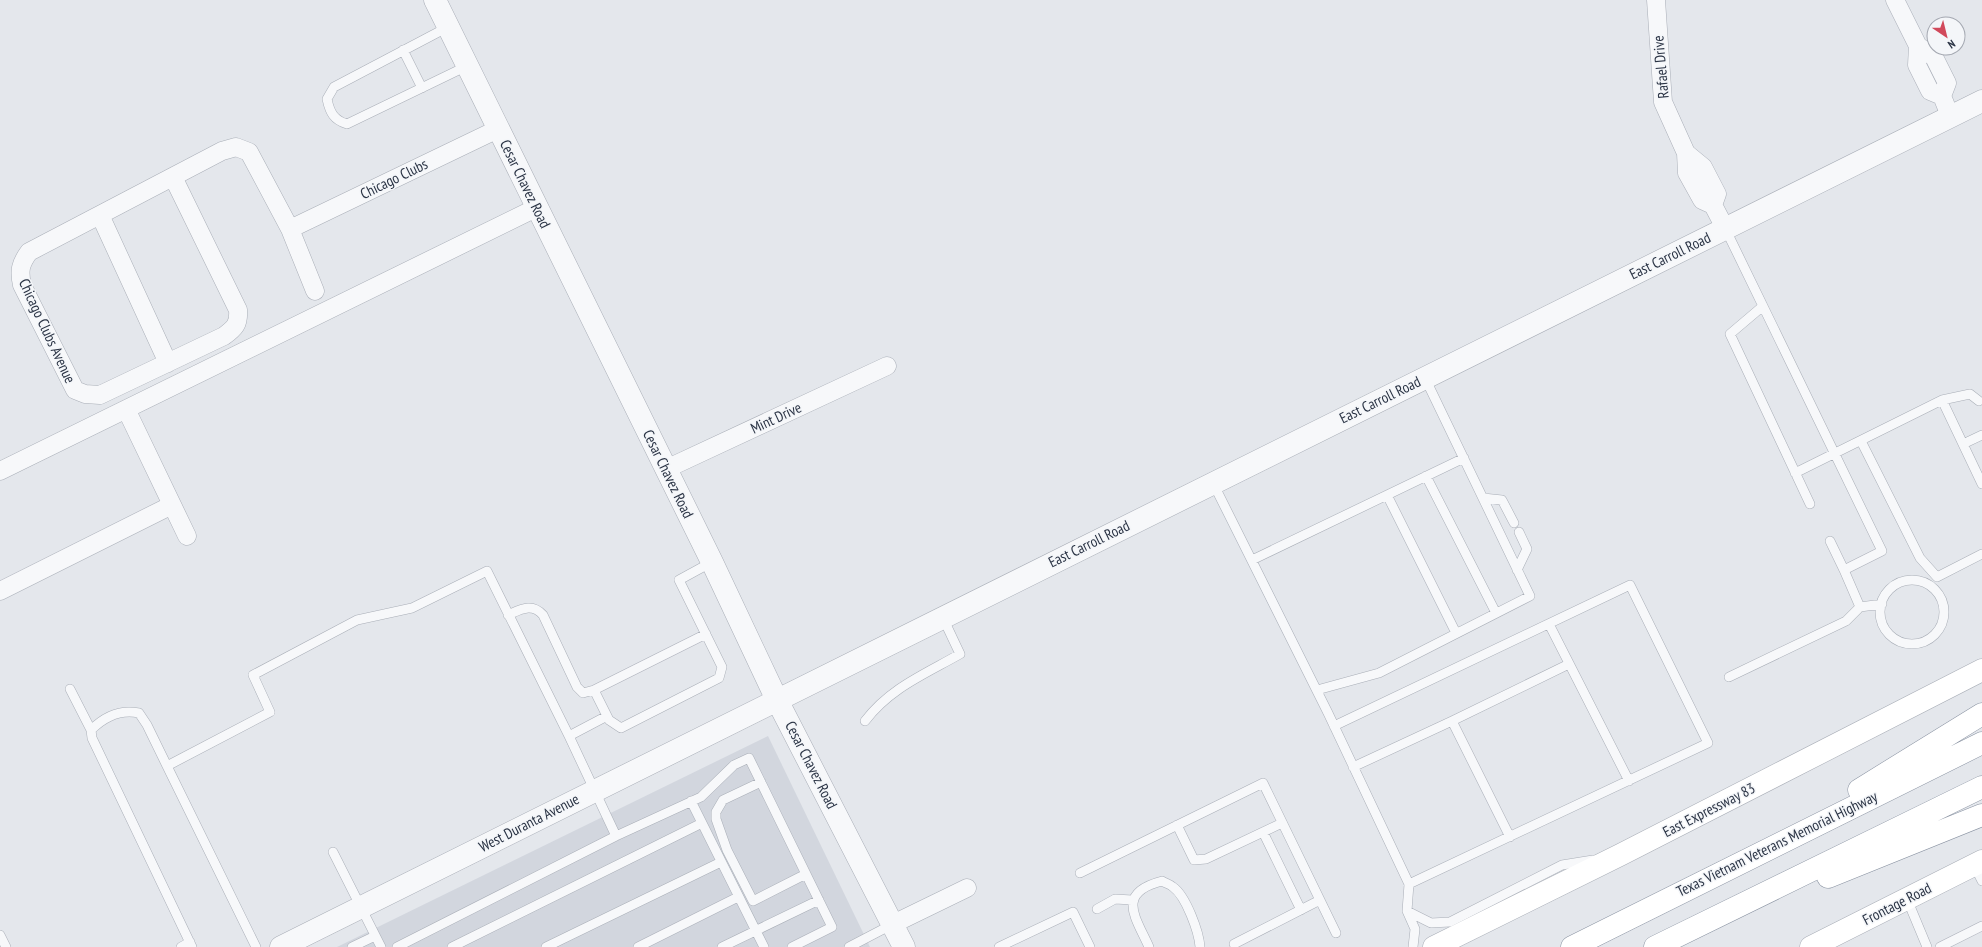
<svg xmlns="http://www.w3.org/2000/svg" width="1982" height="947" font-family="'PT Sans Narrow',sans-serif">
	<rect width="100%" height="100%" fill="#e4e7ec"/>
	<!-- built -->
	<path fill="#d2d6de" d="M768 736 870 947H337Z"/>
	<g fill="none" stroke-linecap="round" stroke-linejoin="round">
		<defs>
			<path id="service" d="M448 27 334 87 327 99C330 113 334 120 347 124L467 66
				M403 50 422 88
				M1725 228 1882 551 1844 570 1830 541
				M1763 306 1730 334 1810 504
				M1942 400 1982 484
				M1861 441 1920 558 1937 577 1982 554
				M1963 444 1982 435
				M1795 473 1942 400 1970 394 1979 401
				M1426 476 1496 613
				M1213 483 1328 713 1409 884 1407 911 1415 929 1413 947
				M1387 495 1456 633
				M1483 498 1502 500 1514 523
				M1252 560 1464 458
				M1517 570 1527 549 1519 532
				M1844 570 1860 607
				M1880 612a32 32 0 1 1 64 0a32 32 0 1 1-64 0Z
				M508 615C522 609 532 603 543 615L577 687 583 693 594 690
				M1549 624 1629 781
				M706 634 594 690 609 720 621 728 719 678 722 667 679 580 712 562
				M1729 677 1846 621 1860 607 1882 604
				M70 689 91 730
				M1317 690 1379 673 1530 596 1425 378
				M865 721C890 688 925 674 960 654L943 618
				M1452 721 1510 837
				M1334 726 1630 585 1708 743 1409 884
				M569 736 607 716
				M167 766 147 725 139 713C120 709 105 716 91 730L92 738 192 947
				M1353 767 1452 721 1569 664
				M761 782 723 800 716 812V819L727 850 753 901 806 874
				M691 801 764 947
				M1177 825 1194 860 1206 859 1282 823
				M1263 832 1301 910
				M616 836 701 797 734 765 749 758 832 927 792 947
				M333 852 381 947
				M1974 865 1982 881
				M1080 873 1263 783 1336 933
				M1907 899 1927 947
				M1097 909 1115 899 1132 900
				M1407 911 1431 923 1450 922 1562 865 1593 860
				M0 935 6 947
				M1234 944 1320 900
				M181 947 190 942
				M256 947 167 766 270 712 253 675 357 620 412 608 487 571 569 736 616 836 397 947
				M352 947 375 936
				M452 947 702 823
				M546 947 721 862
				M638 947 738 897
				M722 947 819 900
				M849 947 893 924
				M999 947 1073 912 1090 947
				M1149 947C1135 916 1116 893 1162 881 1165 883 1170 884 1173 887 1186 896 1199 932 1200 947
				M1940 947 1982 926"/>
			<path id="minor" d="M1656 0 1663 102 1686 153 1687 173 1702 200 1713 205 1725 228
				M1895 0 1918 46 1934 57 1947 83 1942 96 1950 116
				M1918 46 1917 65 1930 91 1942 96
				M1686 153 1703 167 1717 194 1713 205
				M173 177 238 310C239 324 235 328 224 336L100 395 85 394 75 390 22 285C19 271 20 264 29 252L222 151 236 147 249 152 290 229 315 291
				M100 215 168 363
				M290 229 498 129
				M126 409 187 536
				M666 469 887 366
				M0 471 536 208
				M0 591 172 505
				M893 924 967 888"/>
			<path id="tertiary" d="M435 0 712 562 777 700 904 947
				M281 947 1982 101"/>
			<path id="secondary" d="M1434 947 1620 855 1982 670
				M1811 947 1982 861"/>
			<path id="motorway" d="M1859 790 1982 714
				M1828 877 1982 815
				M1572 947 1982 743
				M1655 947 1982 787"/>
		</defs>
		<!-- service casing -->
		<use href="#service" stroke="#a9aeb7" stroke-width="10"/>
		<!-- minor casing -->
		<use href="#minor" stroke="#a9aeb7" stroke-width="19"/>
		<!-- tertiary casing -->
		<use href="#tertiary" stroke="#a9aeb7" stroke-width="23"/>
		<!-- secondary casing -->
		<use href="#secondary" stroke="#a9aeb7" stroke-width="23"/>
		<!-- motorway casing -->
		<use href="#motorway" stroke="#8b94a3" stroke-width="23"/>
		<!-- service -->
		<use href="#service" stroke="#f7f8fa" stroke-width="9"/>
		<!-- minor -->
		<use href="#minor" stroke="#f7f8fa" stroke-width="18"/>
		<!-- tertiary -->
		<use href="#tertiary" stroke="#f7f8fa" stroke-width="22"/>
		<!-- secondary -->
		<use href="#secondary" stroke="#fff" stroke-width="22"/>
		<!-- motorway -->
		<use href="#motorway" stroke="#fff" stroke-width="22"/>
	</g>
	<g text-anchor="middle" stroke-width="3" stroke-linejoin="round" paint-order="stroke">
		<!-- street labels -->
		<g font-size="15" fill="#2b3445" stroke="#f4f6f9">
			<text transform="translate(1661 67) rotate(-95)" y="5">Rafael Drive</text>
			<text transform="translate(394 179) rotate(-26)" y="5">Chicago Clubs</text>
			<text transform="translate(525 184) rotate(64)" y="5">Cesar Chavez Road</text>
			<text transform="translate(1670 256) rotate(-26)" y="5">East Carroll Road</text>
			<text transform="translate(47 331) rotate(65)" y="5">Chicago Clubs Avenue</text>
			<text transform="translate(1380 400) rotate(-26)" y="5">East Carroll Road</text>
			<text transform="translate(776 418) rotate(-25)" y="5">Mint Drive</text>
			<text transform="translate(668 474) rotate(64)" y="5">Cesar Chavez Road</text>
			<text transform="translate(1089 544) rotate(-26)" y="5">East Carroll Road</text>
			<text transform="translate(811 765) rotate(63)" y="5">Cesar Chavez Road</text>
			<text transform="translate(1709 810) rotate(-27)" y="5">East Expressway 83</text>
			<text transform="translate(529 823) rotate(-27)" y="5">West Duranta Avenue</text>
			<text transform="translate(1777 844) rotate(-26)" y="5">Texas Vietnam Veterans Memorial Highway</text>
			<text transform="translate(1897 904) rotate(-27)" y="5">Frontage Road</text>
		</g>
	</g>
	<!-- north arrow -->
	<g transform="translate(1946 36) rotate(145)"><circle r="19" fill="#f4f6f9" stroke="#a4a8b1"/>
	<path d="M0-3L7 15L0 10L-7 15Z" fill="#d1495b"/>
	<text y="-6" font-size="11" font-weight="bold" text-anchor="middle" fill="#2b3445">N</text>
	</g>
</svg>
